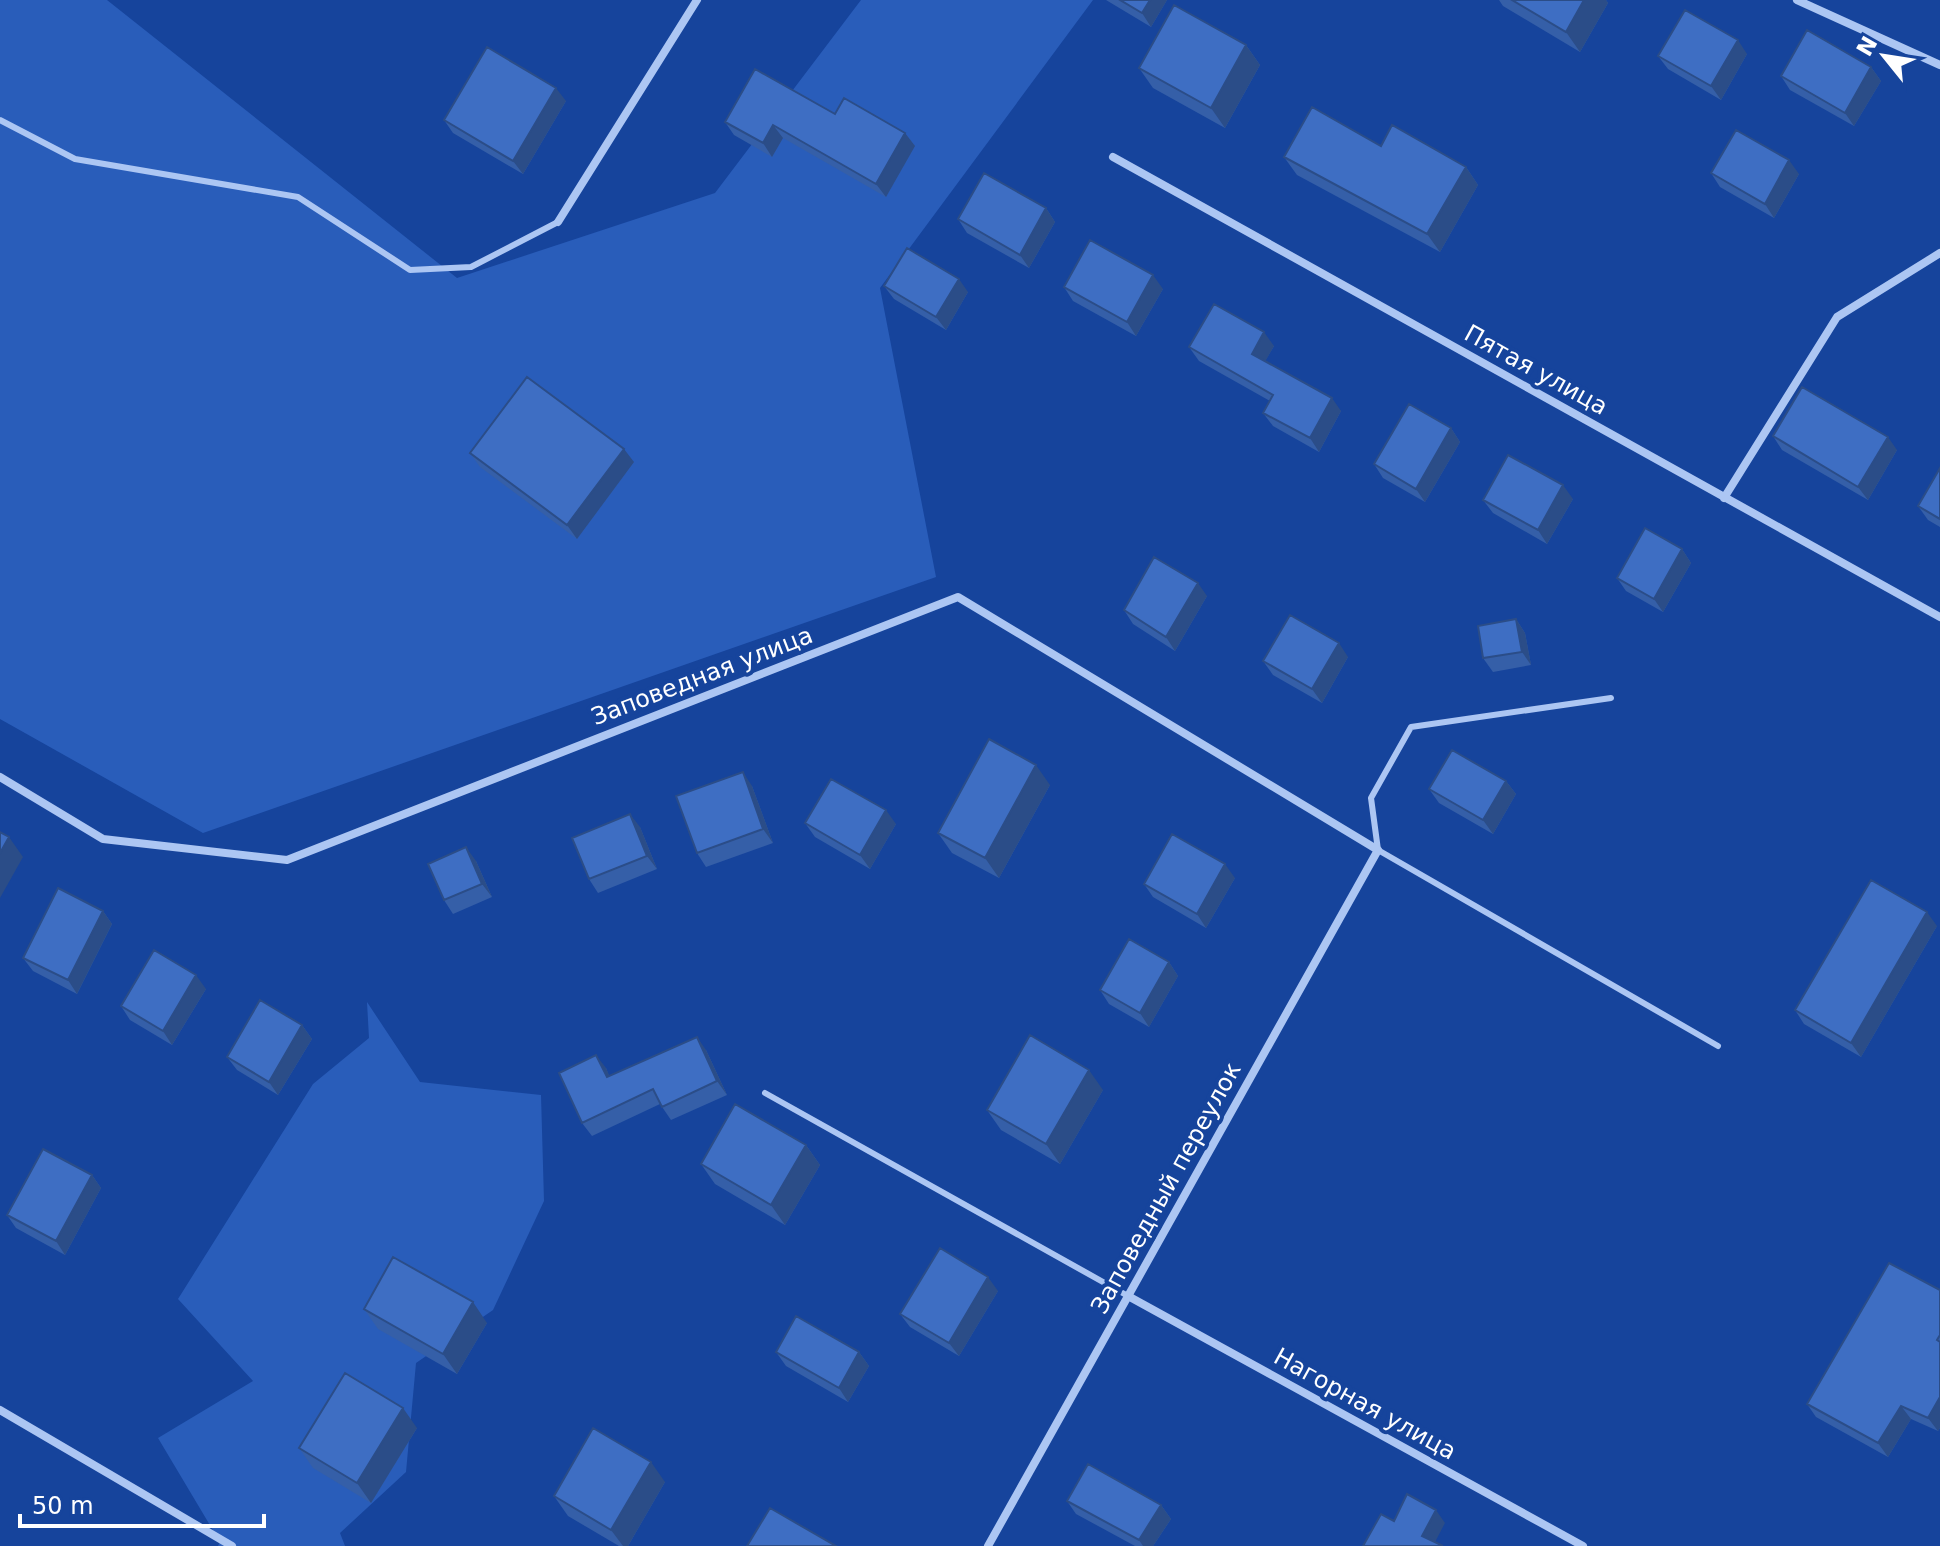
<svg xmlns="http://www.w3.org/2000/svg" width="1940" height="1546" font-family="'DejaVu Sans',sans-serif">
	<rect width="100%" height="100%" fill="#16449c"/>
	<!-- green -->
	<path fill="#295dba" d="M0 0H107L457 278 715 193 861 0H1093L880 288 936 577 203 833 0 719Z
		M367 1002 420 1082 541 1095 544 1201 493 1310 416 1363 406 1472 340 1533 345 1546H218L220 1542 158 1438 253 1381 178 1299 313 1084 369 1038Z"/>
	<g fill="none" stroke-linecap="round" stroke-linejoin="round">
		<!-- service -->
		<path stroke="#acc6f3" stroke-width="6" d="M0 120 75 159 298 197 410 270 471 267 558 222
			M1611 698 1411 727 1371 798 1378 850 1718 1046
			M765 1093 1128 1296"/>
		<!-- minor -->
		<path stroke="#acc6f3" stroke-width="8" d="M1797 0 1940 65
			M1113 157 1940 617
			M558 222 697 0
			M1724 498 1837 317 1940 253
			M0 777 103 839 287 860 958 597 1378 850 988 1546
			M1128 1296 1583 1546
			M0 1410 232 1546"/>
	</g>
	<!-- wall -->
	<path fill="#355fa8" d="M1106 0H1167L1151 27Z
		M1499 0H1606L1608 3 1580 52 1503 6Z
		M1246 45 1260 65 1225 128 1153 88 1139 68Z
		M1747 54 1721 100 1668 69 1658 56Z
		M1871 67 1881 81 1854 126 1790 90 1781 76Z
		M566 101 523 174 453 133 444 120Z
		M835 114 905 133 915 146 886 197 783 138 772 157 734 135 725 122Z
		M1381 146 1466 167 1478 185 1440 252 1297 175 1284 157Z
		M1711 173 1799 174 1774 218 1720 187Z
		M1046 208 1055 222 1029 268 967 233 958 219Z
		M884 286 968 292 946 330 894 299Z
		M1064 287 1163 289 1136 336 1073 301Z
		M1274 346 1265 361 1341 411 1319 452 1273 426 1263 413 1270 401 1199 361 1189 347Z
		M1451 428 1460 442 1425 502 1383 478 1374 464Z
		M1773 436 1897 450 1868 500 1782 450Z
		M470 453 634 462 577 539 480 467Z
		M1940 468V527L1928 520 1918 506Z
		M1573 499 1547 544 1493 513 1483 500Z
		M1682 549 1691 563 1663 612 1626 591 1617 578Z
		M1207 596 1175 651 1133 624 1124 610Z
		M1516 619 1525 633 1531 665 1493 672 1483 658Z
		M1348 657 1322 703 1273 675 1263 661Z
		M1506 781 1516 794 1493 834 1439 803 1429 789Z
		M1050 785 999 878 952 853 938 833Z
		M752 786 773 843 706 867 697 853Z
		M805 823 896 824 870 869 815 837Z
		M640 827 657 869 598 893 589 879Z
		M476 861 492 897 453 914 444 900Z
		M1235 878 1206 928 1153 897 1144 884Z
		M103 911 112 924 77 994 33 971 23 958Z
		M1937 926 1861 1057 1804 1024 1795 1010Z
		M1169 962 1178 976 1149 1027 1109 1004 1100 990Z
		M206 989 172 1045 130 1020 121 1006Z
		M302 1025 312 1039 278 1095 237 1070 227 1057Z
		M706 1050 727 1095 671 1120 660 1104 592 1136 582 1123 606 1068 609 1076Z
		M1103 1090 1060 1164 1001 1130 987 1110Z
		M806 1145 820 1165 785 1225 715 1184 701 1164Z
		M92 1175 101 1188 65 1255 16 1228 7 1215Z
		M1940 1290V1428L1938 1431 1911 1419 1888 1457 1816 1417 1807 1404Z
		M998 1291 959 1356 910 1327 900 1314Z
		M364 1309 487 1323 457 1374 378 1329Z
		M776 1352H859L869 1366 848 1402 786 1366Z
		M417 1428 371 1503 313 1468 299 1448Z
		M665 1482 628 1546H619L568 1516 554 1496Z
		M1067 1501 1161 1505 1171 1519 1153 1546H1135L1076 1514Z"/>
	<!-- shaded-wall -->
	<path fill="#2b4d88" d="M1150 0H1167L1151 27 1142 13Z
		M1584 0H1606L1608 3 1580 52 1566 32Z
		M1738 40 1747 54 1721 100 1711 86Z
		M1246 45 1260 65 1225 128 1211 108Z
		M1871 67 1881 81 1854 126 1845 113Z
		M556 88 566 101 523 174 513 161Z
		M773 125 783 138 772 157 763 143Z
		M905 133 915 146 886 197 876 184Z
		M1789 160 1799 174 1774 218 1765 204Z
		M1466 167 1478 185 1440 252 1427 234Z
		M1046 208 1055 222 1029 268 1020 255Z
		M1153 275 1163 289 1136 336 1127 322Z
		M959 279 968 292 946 330 936 317Z
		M1264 332 1274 346 1262 367 1252 354Z
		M1332 398 1341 411 1319 452 1310 438Z
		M1451 428 1460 442 1425 502 1416 489Z
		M1888 437 1897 450 1868 500 1858 487Z
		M624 449 634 462 577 539 567 525Z
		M1563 485 1573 499 1547 544 1538 530Z
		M1682 549 1691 563 1663 612 1654 599Z
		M1198 583 1207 596 1175 651 1166 637Z
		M1516 619 1525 633 1531 665 1522 652Z
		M1339 643 1348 657 1322 703 1312 689Z
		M1036 765 1050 785 999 878 985 858Z
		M743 772 752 786 773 843 763 829Z
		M1506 781 1516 794 1493 834 1483 820Z
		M886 810 896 824 870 869 860 855Z
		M630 814 640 827 657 869 647 856Z
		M9 837 23 857 0 898V853Z
		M466 847 476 861 492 897 482 884Z
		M1225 864 1235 878 1206 928 1197 914Z
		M103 911 112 924 77 994 68 980Z
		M1927 912 1937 926 1861 1057 1851 1043Z
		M1169 962 1178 976 1149 1027 1140 1013Z
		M196 975 206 989 172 1045 163 1031Z
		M302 1025 312 1039 278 1095 269 1082Z
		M697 1037 706 1050 727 1095 717 1081Z
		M596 1055 606 1068 616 1091 607 1077Z
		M1089 1070 1103 1090 1060 1164 1046 1144Z
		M806 1145 820 1165 785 1225 771 1205Z
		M92 1175 101 1188 65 1255 56 1241Z
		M988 1277 998 1291 959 1356 949 1343Z
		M473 1302 487 1323 457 1374 443 1354Z
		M859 1352 869 1366 848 1402 839 1388Z
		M1940 1397V1428L1938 1431 1928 1418Z
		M1901 1406 1911 1419 1888 1457 1878 1443Z
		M403 1408 417 1428 371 1503 357 1483Z
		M651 1462 665 1482 628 1546H623L611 1530Z
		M1161 1505 1171 1519 1153 1546H1143L1139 1540Z
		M1436 1510 1445 1523 1433 1546 1422 1536Z"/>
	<!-- building -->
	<path fill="#3e6ec3" stroke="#2b4d88" stroke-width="2" d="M1120 0H1150L1142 13Z
		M1512 0H1584L1566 32Z
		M1174 5 1246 45 1211 108 1139 68Z
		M1685 10 1738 40 1711 86 1658 56Z
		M1807 30 1871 67 1845 113 1781 76Z
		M487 47 556 88 513 161 444 120Z
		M755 69 835 114 844 98 905 133 876 184 773 125 763 143 725 122Z
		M1312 107 1381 146 1392 125 1466 167 1427 234 1284 157Z
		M1736 130 1789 160 1765 204 1711 173Z
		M984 173 1046 208 1020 255 958 219Z
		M1090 240 1153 275 1127 322 1064 287Z
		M907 248 959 279 936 317 884 286Z
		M1214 304 1264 332 1252 354 1332 398 1310 438 1263 413 1273 395 1189 347Z
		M527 377 624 449 567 525 470 453Z
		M1802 387 1888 437 1858 487 1773 436Z
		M1409 404 1451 428 1416 489 1374 464Z
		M1508 455 1563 485 1538 530 1483 500Z
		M1940 468V519L1918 506Z
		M1645 528 1682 549 1654 599 1617 578Z
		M1154 557 1198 583 1166 637 1124 610Z
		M1290 615 1339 643 1312 689 1263 661Z
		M1516 619 1522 652 1483 658 1478 626Z
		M989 739 1036 765 985 858 938 833Z
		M1452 750 1506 781 1483 820 1429 789Z
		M743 772 763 829 697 853 676 796Z
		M831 779 886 810 860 855 805 823Z
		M630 814 647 856 589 879 572 838Z
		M0 832 9 837 0 853Z
		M1172 834 1225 864 1197 914 1144 884Z
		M466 847 482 884 444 900 428 864Z
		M1871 880 1927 912 1851 1043 1795 1010Z
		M58 888 103 911 68 980 23 958Z
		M1129 939 1169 962 1140 1013 1100 990Z
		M154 950 196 975 163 1031 121 1006Z
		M260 1000 302 1025 269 1082 227 1057Z
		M1030 1035 1089 1070 1046 1144 987 1110Z
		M697 1037 717 1081 662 1107 653 1089 582 1123 559 1073 596 1055 607 1077Z
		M735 1104 806 1145 771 1205 701 1164Z
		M43 1149 92 1175 56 1241 7 1215Z
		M940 1248 988 1277 949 1343 900 1314Z
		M393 1257 473 1302 443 1354 364 1309Z
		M1889 1263 1940 1290V1335L1937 1340 1940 1342V1397L1928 1418 1901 1406 1878 1443 1807 1404Z
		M796 1316 859 1352 839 1388 776 1352Z
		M345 1373 403 1408 357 1483 299 1448Z
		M593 1428 651 1462 611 1530 554 1496Z
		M1088 1464 1161 1505 1139 1540 1067 1501Z
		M1407 1494 1436 1510 1422 1536 1443 1546H1363L1381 1514 1394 1521Z
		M770 1508 836 1546H747Z"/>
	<g text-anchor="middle" stroke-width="8" stroke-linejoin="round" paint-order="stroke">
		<!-- street labels -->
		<g font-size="24" fill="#fff" stroke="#16449c">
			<text transform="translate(1536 370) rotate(29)" y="8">Пятая улица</text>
			<text transform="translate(702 676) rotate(-21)" y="8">Заповедная улица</text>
			<text transform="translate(1166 1188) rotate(-61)" y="8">Заповедный переулок</text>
			<text transform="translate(1365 1404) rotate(29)" y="8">Нагорная улица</text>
		</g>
	</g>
	<!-- north arrow -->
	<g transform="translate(1884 56) rotate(300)" stroke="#16449c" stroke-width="6" paint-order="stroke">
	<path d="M0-6L14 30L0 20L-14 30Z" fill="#ffffff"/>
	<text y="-12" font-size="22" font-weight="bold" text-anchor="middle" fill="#ffffff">N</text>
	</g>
	<!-- scale -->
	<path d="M20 1514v12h244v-12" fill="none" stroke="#ffffff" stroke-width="4"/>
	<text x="32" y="1514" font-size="24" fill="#ffffff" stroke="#16449c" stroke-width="6" paint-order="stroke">50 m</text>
</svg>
